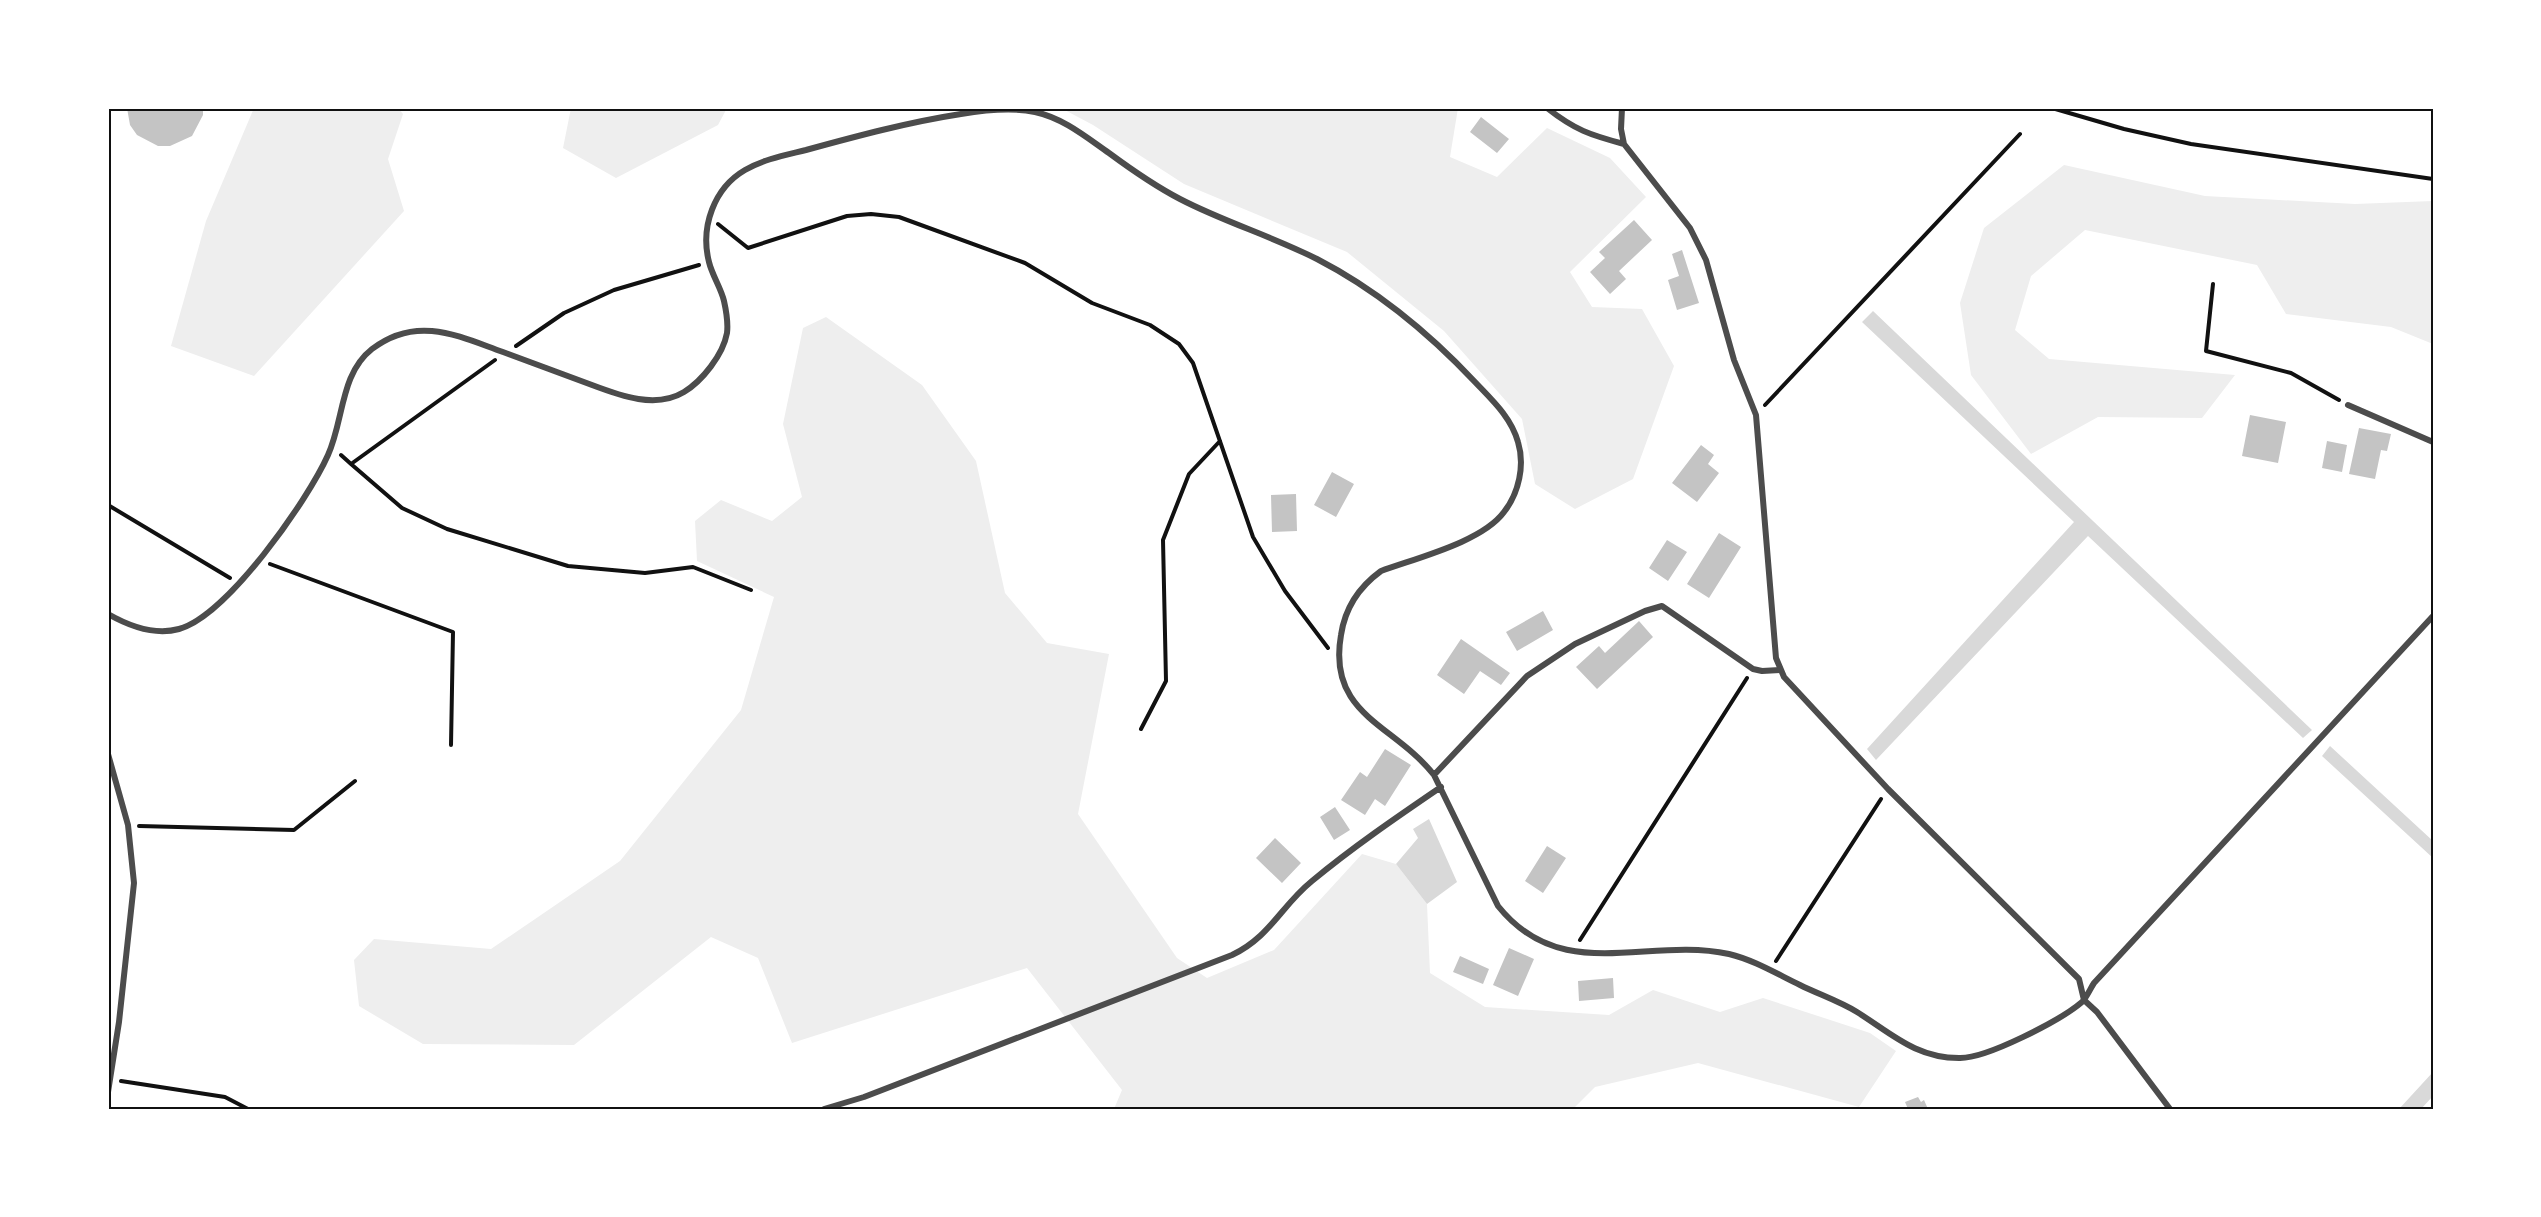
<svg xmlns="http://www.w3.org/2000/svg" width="2541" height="1217" font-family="'Alegreya Sans',sans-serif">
	<rect width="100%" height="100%" fill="#fff"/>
	<!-- green -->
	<path fill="#eee" d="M254 108H398L403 114 388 159 404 211 254 376 171 346 206 221Z
		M571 108H727L718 125 616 178 563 148Z
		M1061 108H1458L1450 157 1497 177 1547 128 1610 158 1646 197 1570 272 1592 307 1642 309 1674 366 1633 479 1575 509 1535 484 1522 419 1444 331 1347 252 1184 184 1093 125Z
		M2064 165 2205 196 2355 204 2433 201V344L2391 327 2286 314 2257 265 2085 230 2031 276 2015 330 2049 359 2235 375 2202 418 2098 417 2031 454 1971 375 1960 303 1984 228Z
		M826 317 922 385 976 461 1005 593 1047 643 1109 654 1078 814 1177 958 1207 978 1274 950 1362 854 1396 864 1427 904 1430 973 1485 1007 1609 1015 1653 990 1720 1012 1763 998 1870 1033 1896 1051 1859 1107 1698 1063 1595 1087 1573 1109H1114L1122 1090 1027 968 792 1043 758 958 711 937 574 1045 423 1044 359 1006 354 960 374 939 491 949 620 861 741 710 774 597 697 561 695 521 721 500 772 521 802 497 783 424 803 328Z"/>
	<!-- water -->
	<path fill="#d9d9d9" d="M1873 311 2312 730 2303 738 2088 536 1876 760 1867 749 2074 522 1862 322Z
		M2330 746 2433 841V858L2322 756Z
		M1429 819 1457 882 1427 904 1396 864 1418 838 1413 829Z
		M2433 1072V1096L2421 1109H2399Z"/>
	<!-- building -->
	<path fill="#c4c4c4" d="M127 108H203V115L192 136 170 146H158L137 135 130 125Z
		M1481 117 1509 139 1497 153 1470 132Z
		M1634 220 1652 240 1619 271 1626 279 1610 294 1590 272 1605 258 1599 252Z
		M1682 250 1699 303 1677 310 1668 280 1679 276 1672 254Z
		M2250 415 2286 422 2278 463 2242 456Z
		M2359 428 2391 434 2387 451 2381 450 2375 479 2349 474Z
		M2327 441 2347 445 2342 472 2322 468Z
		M1701 445 1714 455 1708 464 1719 473 1697 502 1672 483Z
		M1332 472 1354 484 1336 517 1314 505Z
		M1296 494 1297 531 1272 532 1271 495Z
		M1719 533 1741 547 1709 598 1687 584Z
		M1667 540 1687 552 1668 581 1649 568Z
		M1543 611 1553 630 1517 651 1506 632Z
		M1639 621 1653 637 1597 689 1576 667 1599 646 1605 653Z
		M1461 639 1510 673 1501 685 1480 671 1464 694 1437 675Z
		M1385 749 1411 765 1385 806 1375 799 1365 815 1341 800 1360 772 1367 777Z
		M1335 807 1350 830 1334 840 1320 817Z
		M1275 838 1301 863 1282 883 1256 858Z
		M1547 846 1566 858 1543 893 1525 881Z
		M1509 948 1534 959 1518 996 1493 985Z
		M1460 956 1489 969 1483 984 1453 972Z
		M1613 978 1614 998 1579 1001 1578 981Z
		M1918 1097 1921 1102 1924 1100 1928 1109H1908L1905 1102Z"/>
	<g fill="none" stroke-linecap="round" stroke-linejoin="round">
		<!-- path -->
		<path stroke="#111" stroke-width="4" d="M2052 108 2124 129 2191 144 2433 179
			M718 224 748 248 847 216 871 214 899 217 1025 263 1092 303 1150 325 1179 344 1193 363 1253 537 1285 591 1328 648
			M2213 284 2206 351 2291 373 2339 400
			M516 346 564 313 614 290 699 265
			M1765 405 2020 134
			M341 455 351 464 495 360
			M351 464 402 508 447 529 568 566 645 573 693 567 751 590
			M108 505 230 578
			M270 564 453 632 451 745
			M1141 729 1166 681 1163 540 1189 474 1220 441
			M139 826 294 830 355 781
			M1580 940 1747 678
			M1776 961 1881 799
			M121 1081 225 1097 248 1109"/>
		<!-- minor -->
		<path stroke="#4c4c4c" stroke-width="6" d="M1547 108C1575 130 1590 135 1624 144
			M1622 108 1621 129 1624 144 1690 228 1706 260 1734 360 1756 415 1776 658 1784 677 1888 789 2079 979 2084 1000 2097 1012 2170 1109
			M2348 405 2433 442
			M108 614C129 626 154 636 179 629 227 616 308 500 328 455 344 420 340 374 372 349 389 336 410 329 432 331 456 333 480 344 503 352 533 363 562 374 592 385 621 396 656 409 684 392 702 381 723 355 727 333 728 325 726 310 724 301 721 288 712 275 709 262 700 227 714 188 745 170 764 159 786 155 806 150 857 136 909 122 961 114 985 110 1011 107 1035 112 1063 118 1086 137 1109 153 1132 170 1155 186 1180 199 1224 222 1272 236 1317 259 1377 290 1429 333 1475 382 1492 400 1511 417 1518 442 1525 465 1519 493 1504 512 1482 542 1416 558 1381 571 1359 587 1345 608 1341 635 1327 715 1394 724 1434 775L1498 906C1562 986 1647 936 1729 954 1754 960 1777 974 1800 985 1818 994 1839 1001 1857 1012 1892 1034 1916 1058 1959 1058 1986 1059 2061 1020 2082 1002 2087 997 2090 989 2094 983L2433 616
			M108 754 128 825 134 883 119 1022 108 1092
			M1434 775 1527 676 1575 644 1645 611 1662 606 1753 669 1762 671 1780 670
			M824 1109 864 1097 1232 955C1270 937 1281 906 1312 881 1353 847 1397 817 1441 787"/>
	</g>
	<!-- border -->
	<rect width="2541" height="1217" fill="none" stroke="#ffffff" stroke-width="219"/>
	<rect x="110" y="110" width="2322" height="998" fill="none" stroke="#111" stroke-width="2"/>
</svg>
